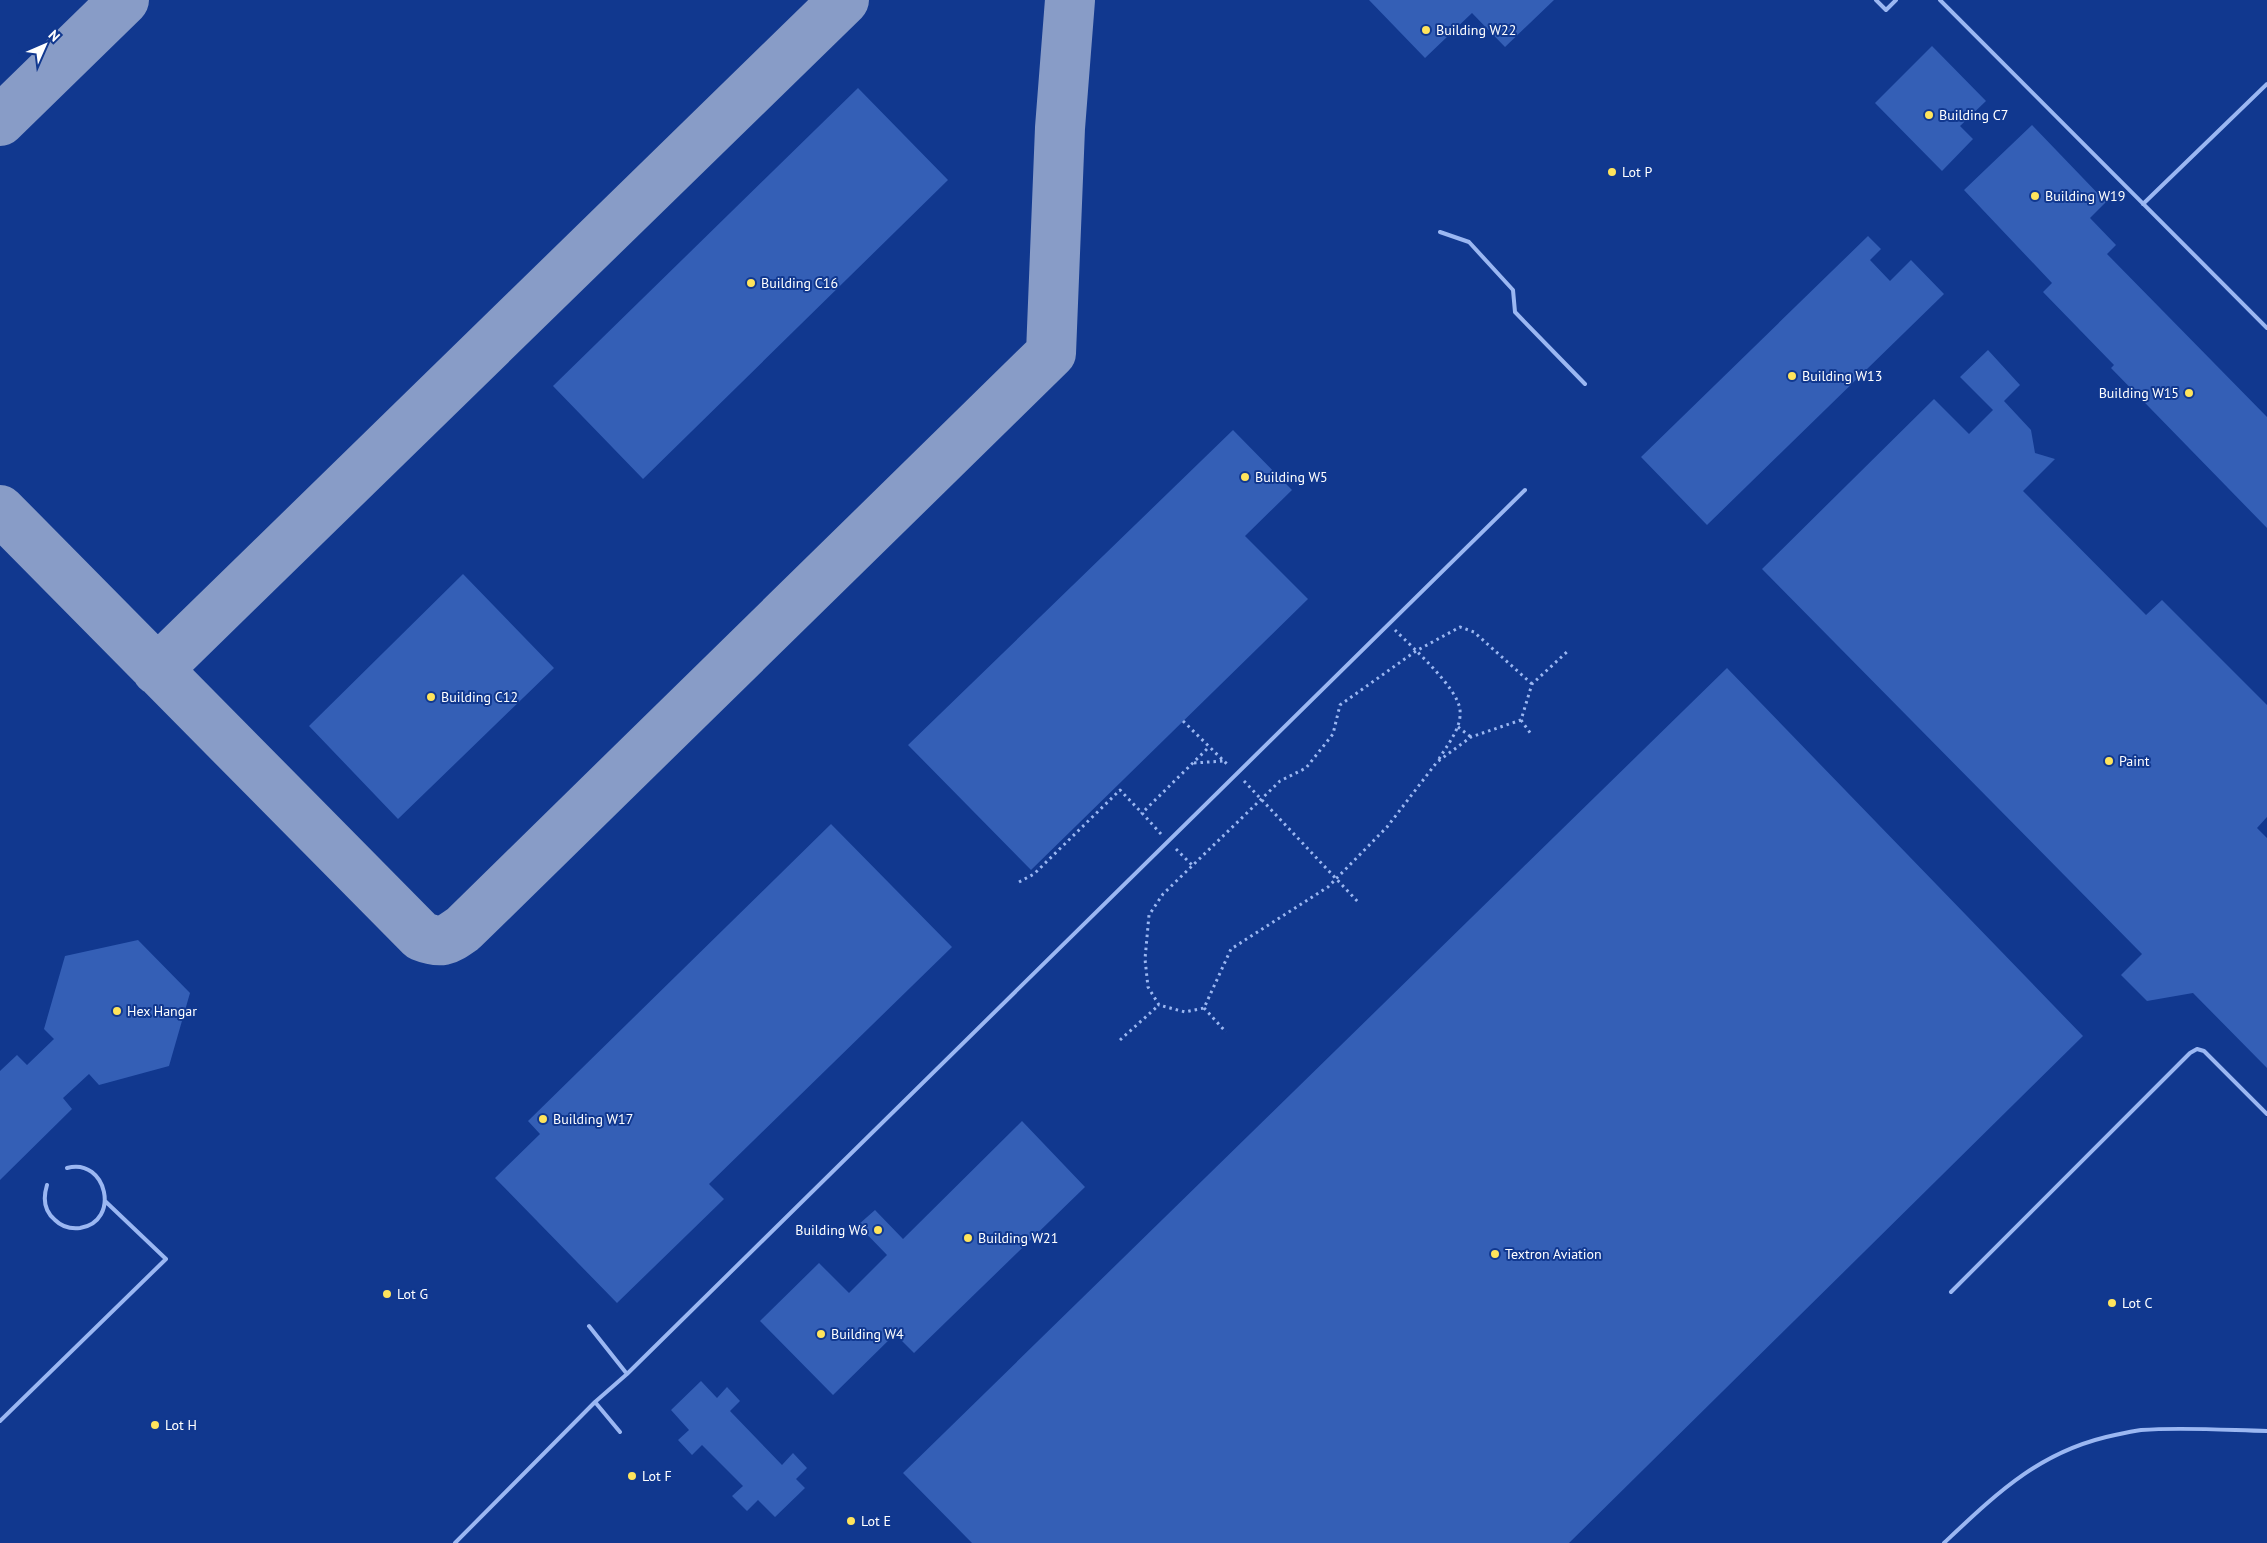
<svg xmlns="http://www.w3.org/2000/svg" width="2267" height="1543" font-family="'PT Sans',sans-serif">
	<rect width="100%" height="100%" fill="#11388f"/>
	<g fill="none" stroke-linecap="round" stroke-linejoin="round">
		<!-- taxiway -->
		<path stroke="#889cc7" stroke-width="50" d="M0 121 124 0
			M0 510 421 936C441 944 446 941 463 929L1051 353 1060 128 1070 0
			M157 670 844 0"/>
	</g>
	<!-- building -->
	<path fill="#345fb6" d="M1369 0H1554L1505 47 1472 13 1425 58Z
		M1932 46 1986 101 1960 126 1973 139 1942 171 1875 103Z
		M858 88 948 180 643 479 553 386Z
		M2032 125 2106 202 2090 218 2116 245 2107 254 2267 417V528L2111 368 2114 365 2043 292 2052 283 1964 190Z
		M1868 236 1881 249 1870 260 1890 281 1911 260 1944 294 1707 525 1641 457Z
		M1988 350 2020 385 2004 401 2031 430 2035 453 2055 459 2023 491 2146 615 2162 600 2267 705V817L2257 828 2267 838V1068L2193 993 2147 1001 2121 975 2142 954 1762 569 1934 399 1969 434 1993 410 1960 377Z
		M1233 430 1292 490 1245 536 1308 599 1031 870 908 745Z
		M463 574 554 668 398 819 309 726Z
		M1727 668 2083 1036 1569 1543H972L903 1473Z
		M831 824 952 947 709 1184 724 1199 617 1303 495 1178 540 1134 528 1121Z
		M138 940 190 993 169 1066 99 1085 89 1074 63 1098 72 1109 0 1180V1071L17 1055 27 1065 54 1039 44 1029 65 956Z
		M1022 1121 1085 1187 914 1353 895 1334 833 1395 760 1321 819 1263 849 1293 887 1255 858 1225 875 1210 903 1239Z
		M701 1381 717 1398 727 1387 740 1401 730 1411 782 1465 793 1453 807 1468 796 1479 805 1488 775 1517 758 1500 747 1511 732 1496 743 1486 702 1445 692 1455 678 1440 689 1430 671 1410Z"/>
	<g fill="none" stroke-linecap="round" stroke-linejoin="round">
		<!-- path -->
		<path stroke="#9bb7f2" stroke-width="3" stroke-dasharray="2.5 4" stroke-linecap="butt" d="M1395 630C1412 647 1458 688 1460 710 1462 728 1447 745 1439 759
			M1532 684 1474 632 1460 627 1416 651 1340 705 1333 734 1306 768 1280 781 1163 894 1149 915 1145 959 1148 987 1159 1005 1185 1012 1204 1008 1231 949 1328 887 1387 827 1437 762 1471 737 1521 720 1532 684 1569 650
			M1521 720 1531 734
			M1183 721 1229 766
			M1458 727 1471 737
			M1194 763 1223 761
			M1244 781 1359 903
			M1161 834 1142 813 1209 747
			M1176 849 1193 866
			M1019 882 1034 874 1120 790 1142 813
			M1204 1008 1226 1032
			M1120 1040 1159 1005"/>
		<!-- service -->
		<path stroke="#9bb7f2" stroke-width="4" d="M1876 0 1886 10 1896 0
			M1940 0 2267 328
			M2143 204 2267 84
			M1440 232 1469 242 1513 290 1515 312 1585 384
			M47 1185C43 1198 44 1211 55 1220 62 1227 71 1229 80 1228 121 1222 107 1157 67 1168
			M1951 1292 2190 1053 2197 1049 2204 1051 2267 1114
			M589 1326 627 1374
			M595 1402 620 1432
			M0 1421 166 1259 105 1201
			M455 1543 595 1402 627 1374 1525 490
			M1944 1543C1997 1493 2041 1450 2115 1435 2124 1433 2133 1431 2141 1430 2183 1427 2225 1430 2267 1431"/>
	</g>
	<!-- markers -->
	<g fill="#ffe45c" stroke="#11388f" stroke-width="2">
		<circle cx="1426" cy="30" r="5"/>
		<circle cx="1929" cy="115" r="5"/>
		<circle cx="1612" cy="172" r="5"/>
		<circle cx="2035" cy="196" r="5"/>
		<circle cx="751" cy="283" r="5"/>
		<circle cx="1792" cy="376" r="5"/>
		<circle cx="2189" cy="393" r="5"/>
		<circle cx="1245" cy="477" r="5"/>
		<circle cx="431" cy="697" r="5"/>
		<circle cx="2109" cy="761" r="5"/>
		<circle cx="117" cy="1011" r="5"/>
		<circle cx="543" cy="1119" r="5"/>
		<circle cx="878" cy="1230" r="5"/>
		<circle cx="968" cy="1238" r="5"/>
		<circle cx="1495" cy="1254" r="5"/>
		<circle cx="387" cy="1294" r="5"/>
		<circle cx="2112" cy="1303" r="5"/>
		<circle cx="821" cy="1334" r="5"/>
		<circle cx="155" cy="1425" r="5"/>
		<circle cx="632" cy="1476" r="5"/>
		<circle cx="851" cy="1521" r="5"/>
	</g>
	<g text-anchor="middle" stroke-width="4" stroke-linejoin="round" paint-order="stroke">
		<!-- poi labels -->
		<g font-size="14" fill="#fff" stroke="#11388f" text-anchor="start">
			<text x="1436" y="35">Building W22</text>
			<text x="1939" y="120">Building C7</text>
			<text x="1622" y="177">Lot P</text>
			<text x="2045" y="201">Building W19</text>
			<text x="761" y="288">Building C16</text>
			<text x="1802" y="381">Building W13</text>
			<text x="2179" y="398" text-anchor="end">Building W15</text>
			<text x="1255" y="482">Building W5</text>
			<text x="441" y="702">Building C12</text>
			<text x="2119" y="766">Paint</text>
			<text x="127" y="1016">Hex Hangar</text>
			<text x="553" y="1124">Building W17</text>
			<text x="868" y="1235" text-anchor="end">Building W6</text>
			<text x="978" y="1243">Building W21</text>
			<text x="1505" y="1259">Textron Aviation</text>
			<text x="397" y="1299">Lot G</text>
			<text x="2122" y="1308">Lot C</text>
			<text x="831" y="1339">Building W4</text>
			<text x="165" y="1430">Lot H</text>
			<text x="642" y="1481">Lot F</text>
			<text x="861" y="1526">Lot E</text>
		</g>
	</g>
	<!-- north arrow -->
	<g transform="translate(45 45) rotate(45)" stroke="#11388f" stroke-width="4" paint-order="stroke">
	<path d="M0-4L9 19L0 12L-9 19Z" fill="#ffffff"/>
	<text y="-8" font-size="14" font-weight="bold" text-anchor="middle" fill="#ffffff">N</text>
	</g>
</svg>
